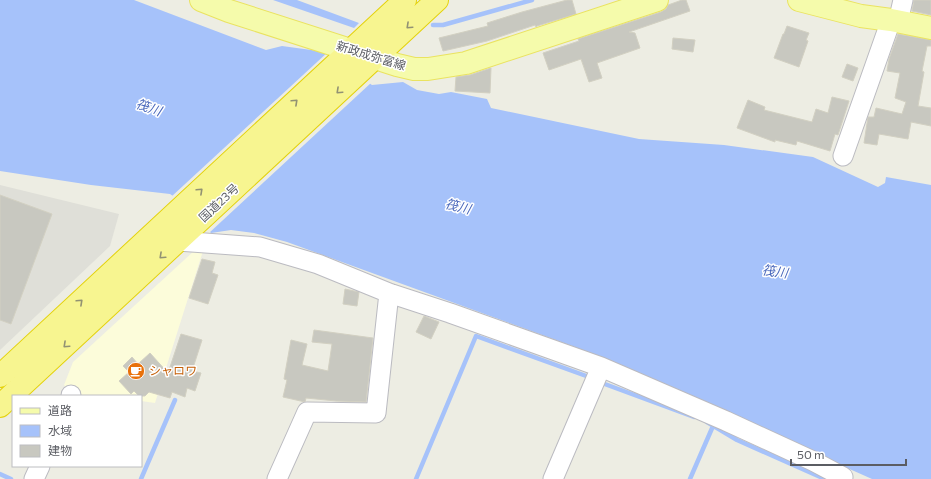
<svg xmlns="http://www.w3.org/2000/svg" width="931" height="479" font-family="Commissioner,'Noto Sans JP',sans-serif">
	<rect width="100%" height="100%" fill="#edede3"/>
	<!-- commercial -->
	<path fill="#fcfcda" d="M195 250 203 251 155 403 141 401V396H78L70 392 64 385 73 362Z"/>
	<!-- industrial -->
	<path fill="#dfdfd8" d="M0 185 119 214 110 246 0 350Z"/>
	<!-- water -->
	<path fill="#a6c2fa" d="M0 0H134L266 50 282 46 326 52 372 85 403 82 417 90 439 94 451 92 487 99 491 108 639 139 724 145 813 157 878 187 885 183 886 177 931 185V479H872L575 347 287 242 254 233 231 230 211 233 185 204 170 194 91 185 0 171Z
		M273 0H297L359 23 354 28Z"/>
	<!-- pier -->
	<path fill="#edede3" d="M329 51 372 82 209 233 183 206 171 197Z"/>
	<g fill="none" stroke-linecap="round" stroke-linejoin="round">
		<!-- stream -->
		<path stroke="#a6c2fa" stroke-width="4.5" d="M433 25H443L532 0
			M602 383 694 417
			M707 422 737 440 825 479
			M0 474 11 479
			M141 479 175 400
			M416 479 476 336 589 377
			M690 479 713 426"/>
	</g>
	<!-- building -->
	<path fill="#c8c8c0" stroke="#d2d0c2" d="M567 0H572L576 14 537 26 536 27 535 25 487 41 443 51 439 38 488 26 487 23 522 12Z
		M682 0H686L690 11 629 32 635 33 640 48 597 63 602 78 589 82 581 59 549 70 543 53 579 41 578 39 661 12 666 9 668 5Z
		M914 0H931V15L912 11Z
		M787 26 809 33 806 40 808 41 799 67 774 58 783 34H784Z
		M898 34 931 40V46H927L922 71 924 72 918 106 931 108V126L911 122 908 139 879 134 877 145 864 143 868 117H874L876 108 902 114 906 102 895 98 900 73 887 71 889 59Z
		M673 38 695 40 693 52 672 49Z
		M847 64 858 68 853 81 842 77Z
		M491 68 490 93 455 91 456 77 470 75Z
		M832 97 849 101 838 135 835 134 830 151 797 141 796 145 775 140V142L737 128 748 100 765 107 764 110 812 122 816 109 828 113Z
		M0 195 52 214 11 324 0 320Z
		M202 259 215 262 212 273 218 275 208 304 189 298Z
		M345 289 359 292 357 306 343 304Z
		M424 316 439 322 431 339 416 332Z
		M314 330 373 338 366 402 336 401 306 398 305 402 283 397 287 380 284 379 291 340 307 344 302 365 328 371 332 344 312 342Z
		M181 334 202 340 192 371 201 373 195 391 187 388 185 397 172 392 170 398 149 392 145 396H139L134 391 131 394 119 381 129 372 123 366 132 357 138 364 150 353 168 373Z"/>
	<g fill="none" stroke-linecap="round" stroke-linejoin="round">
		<defs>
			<path id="minor" d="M898 22 903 0
				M843 156 891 20
				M178 241 260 247 318 264 389 293 450 313 601 367 726 421 813 461 843 477 842 479
				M71 396V395
				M34 479 40 466
				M277 479 307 412 376 413 389 293
				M553 479 601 367"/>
			<path id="major" d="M201 0 229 11 397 65 414 69H428L466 63 657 0
				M799 0 861 16 891 20 931 28"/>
			<path id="highway" d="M0 376 405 0
				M0 406 437 0"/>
		</defs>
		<!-- minor casing -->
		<use href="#minor" stroke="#bbbbc1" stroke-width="21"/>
		<!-- major casing -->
		<use href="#major" stroke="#eae360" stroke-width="24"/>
		<!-- highway casing -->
		<use href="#highway" stroke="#e4d20c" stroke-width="24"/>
		<!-- minor -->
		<use href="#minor" stroke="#fff" stroke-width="19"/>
		<!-- major -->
		<use href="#major" stroke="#f5fbab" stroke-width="22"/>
		<!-- highway -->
		<use href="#highway" stroke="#f7f590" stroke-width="22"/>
	</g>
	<!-- one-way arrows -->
	<defs><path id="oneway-chevron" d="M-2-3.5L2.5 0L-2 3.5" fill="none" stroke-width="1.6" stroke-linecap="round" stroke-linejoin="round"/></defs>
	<g stroke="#929273">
		<use href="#oneway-chevron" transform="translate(409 26) rotate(137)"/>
		<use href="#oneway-chevron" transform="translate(339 91) rotate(137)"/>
		<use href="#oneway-chevron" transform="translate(295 102) rotate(-43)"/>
		<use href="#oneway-chevron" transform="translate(200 191) rotate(-43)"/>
		<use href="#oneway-chevron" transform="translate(162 256) rotate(137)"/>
		<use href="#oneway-chevron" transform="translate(80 302) rotate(-43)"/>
		<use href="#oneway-chevron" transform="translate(66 345) rotate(137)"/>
	</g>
	<!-- icons -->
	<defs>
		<symbol id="cafe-disc" viewBox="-11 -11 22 22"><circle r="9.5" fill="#e8710a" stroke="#fff"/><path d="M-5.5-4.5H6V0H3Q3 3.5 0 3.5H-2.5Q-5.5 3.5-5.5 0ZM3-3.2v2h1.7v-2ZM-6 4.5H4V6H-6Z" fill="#fff"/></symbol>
	</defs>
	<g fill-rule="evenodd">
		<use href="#cafe-disc" x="126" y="361" width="20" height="20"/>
	</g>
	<g text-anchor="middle" stroke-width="3" stroke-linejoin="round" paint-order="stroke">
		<!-- street labels -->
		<g font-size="12" fill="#5b5d63" stroke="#fff">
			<text transform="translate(371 56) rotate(17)" y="4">新政成弥富線</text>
			<text transform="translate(219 203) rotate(-43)" y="4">国道23号</text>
		</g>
		<!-- food labels -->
		<g font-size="12" fill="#c56008" stroke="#fff" text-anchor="start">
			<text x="149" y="375">シャロワ</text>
		</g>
		<!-- water labels -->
		<g font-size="13" font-style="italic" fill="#4a68bc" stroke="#fff">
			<text transform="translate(149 107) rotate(19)" y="5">筏川</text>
			<text transform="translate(458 206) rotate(14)" y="5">筏川</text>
			<text transform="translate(775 271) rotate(8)" y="5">筏川</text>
		</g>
	</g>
	<!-- legend -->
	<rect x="12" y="395" width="130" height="72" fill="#ffffff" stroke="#bdbec1"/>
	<rect x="20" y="408" width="20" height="6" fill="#f5fbab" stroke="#bdbec1"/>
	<text x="48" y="415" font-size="12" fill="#5b5d63">道路</text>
	<rect x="20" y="425" width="20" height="12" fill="#a6c2fa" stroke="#bdbec1"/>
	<text x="48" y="435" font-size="12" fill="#5b5d63">水域</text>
	<rect x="20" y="445" width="20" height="12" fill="#c8c8c0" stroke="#bdbec1"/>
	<text x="48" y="455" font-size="12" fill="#5b5d63">建物</text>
	<!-- scale -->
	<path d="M791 459v6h115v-6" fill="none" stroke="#5b5d63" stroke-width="2"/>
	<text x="797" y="459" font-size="12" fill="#5b5d63" stroke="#ffffff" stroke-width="3" paint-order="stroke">50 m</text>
</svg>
